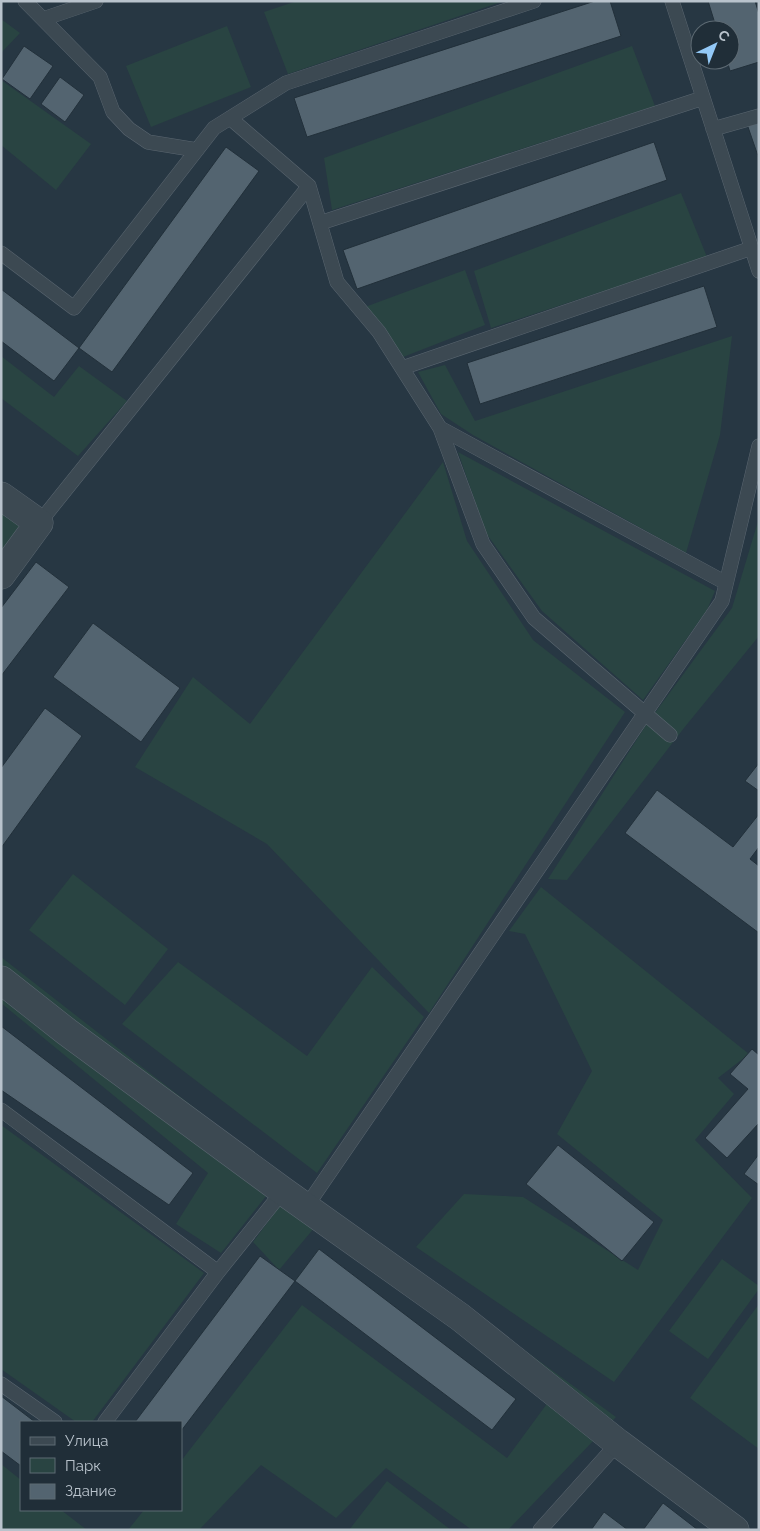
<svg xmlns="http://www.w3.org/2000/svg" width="760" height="1531" font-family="Raleway,sans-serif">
	<rect width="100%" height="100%" fill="#273743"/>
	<!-- green -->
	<path fill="#294442" d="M297 1H504L288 74 264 12Z
		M1 19 20 33 1 53Z
		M227 26 251 87 151 127 126 66Z
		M632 46 655 106 332 210 324 158Z
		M1 80 91 144 56 190 1 145Z
		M681 193 707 257 491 328 474 271Z
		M465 270 485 325 403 357 365 307Z
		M732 336 720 435 686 553 473 435 441 414 418 372 445 365 475 421Z
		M1 356 54 397 79 366 127 401 78 456 1 398Z
		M458 452 715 591 707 610 643 700 542 611 486 533Z
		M443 462 467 541 533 640 625 712 429 1013 267 844 135 767 193 677 250 724Z
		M1 505 27 524 1 551Z
		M759 518V636L684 728 567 880 548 879 646 725 732 608Z
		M73 874 168 949 125 1005 29 930Z
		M541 887 749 1054 718 1078 734 1094 695 1140 752 1198 614 1382 416 1247 464 1194 523 1197 638 1270 663 1220 557 1134 592 1071 525 934 509 931Z
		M1 957 282 1176 221 1253 176 1224 208 1173 1 1003Z
		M178 962 307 1056 372 967 424 1017 317 1173 122 1024Z
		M1 1125 204 1273 92 1422H76L1 1369Z
		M296 1184 616 1417 508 1530H472L386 1468 336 1518 261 1465 199 1530H128L144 1510H181V1461L302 1305 507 1458 549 1401 315 1227 279 1270 253 1242Z
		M722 1259 759 1286V1289L708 1359 669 1331Z
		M759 1304V1449L690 1398Z
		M1 1464 21 1480V1510H61L87 1530H1Z
		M387 1481 451 1530H349Z"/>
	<!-- building -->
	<path fill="#536470" stroke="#22303a" d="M595 1H610L621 36 307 137 294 98Z
		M708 1H755L759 14V62L730 71 727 60H730V30H717Z
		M24 46 53 66 30 99 2 79Z
		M60 77 84 95 65 122 41 104Z
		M759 120V159L747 124Z
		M654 142 667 180 357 289 343 250Z
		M226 147 259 171 112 372 79 348Z
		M704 286 717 327 480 404 467 363Z
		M1 289 79 348 54 381 1 341Z
		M36 562 69 587 1 676V608Z
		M93 623 180 688 141 742 53 677Z
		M45 708 82 736 1 848V768Z
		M759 763V791L745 781Z
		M657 790 733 847 759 814V847L750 859 759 866V933L625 833Z
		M1 1026 193 1173 169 1205 1 1090Z
		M752 1049 759 1055V1123L727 1158 705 1138 748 1089 730 1074Z
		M558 1145 654 1222 622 1261 526 1184Z
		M759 1154V1185L744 1174Z
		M319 1249 516 1399 492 1430 295 1281Z
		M260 1256 295 1281 181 1431V1422H135Z
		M1 1396 35 1422H21V1466L1 1451Z
		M663 1503 698 1530H643Z
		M604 1512 628 1530H591Z"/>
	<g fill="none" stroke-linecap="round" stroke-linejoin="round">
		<defs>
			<path id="service" d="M25 1 100 77 113 112 129 129 148 142 197 150
				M672 1 759 271
				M43 19 96 1
				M230 118 309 186 337 282 379 332 440 428 483 544 534 618 670 735
				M713 129 759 116
				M320 223 703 98
				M1 253 74 308 214 128 286 83 534 1
				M402 368 752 248
				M440 428 726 583
				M39 523 309 186
				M1 1110 218 1272 283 1191
				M306 1207 722 601 759 446
				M1 1384 55 1422
				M105 1422 218 1272
				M540 1530 618 1443"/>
			<path id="minor" d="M1 496 39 523 1 575
				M1 980 67 1032 283 1191 460 1317 618 1443 735 1530"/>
		</defs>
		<!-- service casing -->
		<use href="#service" stroke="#5a6670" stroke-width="15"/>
		<!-- minor casing -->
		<use href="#minor" stroke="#5a6670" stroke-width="29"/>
		<!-- service -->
		<use href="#service" stroke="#3c4952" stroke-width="14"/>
		<!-- minor -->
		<use href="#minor" stroke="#3c4952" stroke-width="28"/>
	</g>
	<!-- border -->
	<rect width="760" height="1531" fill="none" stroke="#b9c3cc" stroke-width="5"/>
	<!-- legend -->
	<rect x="20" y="1421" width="162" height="90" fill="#202e38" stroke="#5d6a73"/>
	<rect x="30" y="1437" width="25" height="8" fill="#3c4952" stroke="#5d6a73"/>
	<text x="65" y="1446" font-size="15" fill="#b9c3cc">Улица</text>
	<rect x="30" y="1458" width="25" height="15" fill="#294442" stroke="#5d6a73"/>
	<text x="65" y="1471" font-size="15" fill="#b9c3cc">Парк</text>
	<rect x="30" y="1484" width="25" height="15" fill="#536470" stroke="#5d6a73"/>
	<text x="65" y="1496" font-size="15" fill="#b9c3cc">Здание</text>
	<!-- north arrow -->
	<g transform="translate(715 45) rotate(43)"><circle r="24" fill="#202e38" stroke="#5d6a73"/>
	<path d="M0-4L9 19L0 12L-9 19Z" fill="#93c9f7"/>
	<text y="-8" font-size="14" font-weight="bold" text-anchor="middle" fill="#b9c3cc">С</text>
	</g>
</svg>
